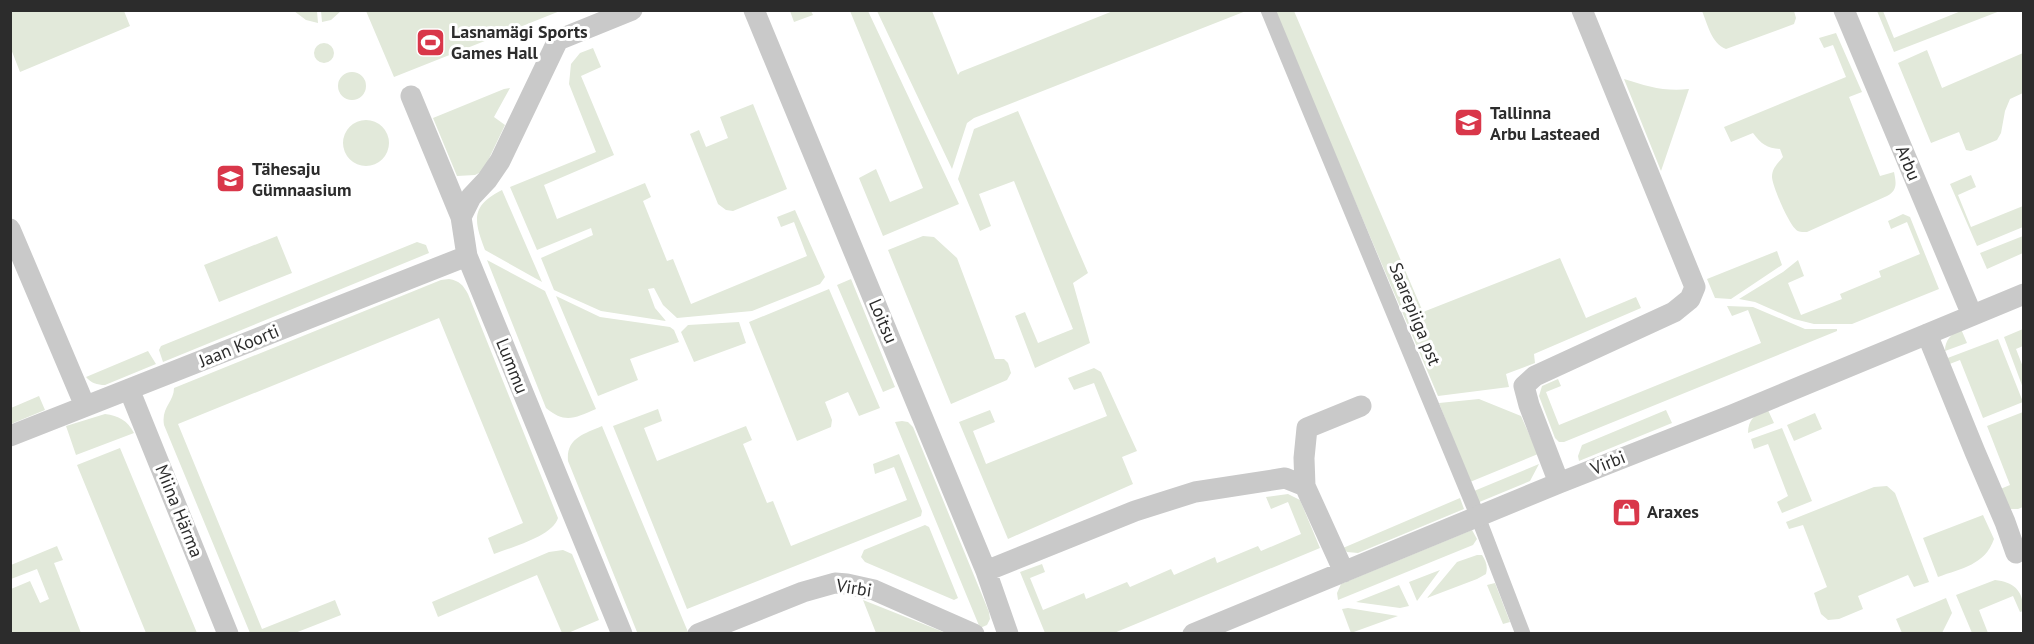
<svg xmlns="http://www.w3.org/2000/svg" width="2034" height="644" font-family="'PT Sans',sans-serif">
	<rect width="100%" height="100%" fill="#fff"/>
	<!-- green -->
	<path fill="#e2e9da" d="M10 11H124L130 26 20 72 11 49Z
		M294 11H317L318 23 306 20Z
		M321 11V10L341 11 331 20 322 22Z
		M366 11H560L394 77Z
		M790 11H811L813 15 794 22Z
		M850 11H868L959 204 883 236 859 178 876 169 890 202 923 188Z
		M877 11H932L958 75 960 72 1113 11H1246L974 118 967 123 952 169Z
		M1274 11H1294L1423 312 1560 258 1586 318 1636 297 1641 308 1534 354 1535 363 1506 374 1509 387 1438 396Z
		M1702 11H1794L1796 18 1794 24 1726 49C1711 43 1708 25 1702 11Z
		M1877 11H1883L1894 38 1961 11H2000L1894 52Z
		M1836 33 1862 92 1849 97 1880 176 1894 172C1896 182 1898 191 1887 196L1807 232C1806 232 1798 232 1798 231 1790 228 1772 185 1772 177 1772 168 1778 163 1783 157L1780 149C1767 148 1761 144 1753 133L1731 142 1724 127 1846 77 1833 45 1824 48 1819 38Z
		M314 53a10 10 0 1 1 20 0a10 10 0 1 1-20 0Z
		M593 48 601 67 581 76 614 155 544 185 557 219 645 183 651 197 643 201 667 261 673 259 691 304 807 256 794 222 781 227 777 217 795 210 825 277 820 284 752 311 677 318 663 305 654 288 648 289 655 308 666 321 601 311 554 290 541 258 593 235 591 228 537 250 510 187 596 152 569 84 571 64 580 53Z
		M1927 50 1942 88 2023 53V93L2010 99 2005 111 2001 133 1997 140 1971 151 1966 150 1959 132 1931 143 1898 63Z
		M338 86a14 14 0 1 1 28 0a14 14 0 1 1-28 0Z
		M1624 79C1646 86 1665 92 1689 89L1661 171Z
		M510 88 494 117 505 125 483 171 475 175 457 176 433 118 504 89Z
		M753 104 787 189 733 211 726 210 718 204 690 134 699 130 706 147 728 138 720 117Z
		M1018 111 1088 273 1073 283 1090 343 1035 368 1015 316 1025 312 1038 343 1073 329 1014 181 979 194 991 226 980 231 958 179 974 129Z
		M343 143a23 23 0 1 1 46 0a23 23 0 1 1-46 0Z
		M1971 175 1976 187 1958 195 1971 227 2023 206V227L1977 246 1950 184Z
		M502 190 542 282 485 250C474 221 470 206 502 190Z
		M1903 214 1910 217 1939 289 1852 324H1814L1794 319 1755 302 1739 299 1783 272 1798 260 1804 276 1788 283 1801 315 1842 299 1840 294 1881 277 1879 271 1920 254 1907 222 1891 229 1888 221Z
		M277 236 292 273 219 302 204 265Z
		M923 236 934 237 957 258 995 359H1004L1008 363 1011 373 1007 380 951 404 888 250Z
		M2023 236V253L1987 269 1980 253Z
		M417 242 426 245 429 253 163 362 159 350 161 346Z
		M1777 251 1782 265 1731 299 1715 298 1707 279Z
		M487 260 545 291 596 409C575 418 565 424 546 408Z
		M449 279C460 281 463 285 468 294L558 518C553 536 512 547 494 554L488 538 523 523 439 318 178 424 262 629 335 600 341 615 295 633H250L164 425C161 407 174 402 174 388L441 280Z
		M851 279 895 387 883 392 837 285Z
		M829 289 880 408 859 416 848 392 825 402 832 420 831 427 797 441 749 322Z
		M556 296 600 317 670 327 674 330 679 342 630 359 638 380 598 396Z
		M1727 306 1753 307 1805 329H1837V331L1564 442H1559L1555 438 1539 396 1542 386 1558 379 1561 386 1546 392 1559 425 1761 343 1748 310 1732 316Z
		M739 322 746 343 694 362 681 332 688 325Z
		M1961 329 1967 343 1945 351C1945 340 1951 334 1961 329Z
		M2023 329V346L2016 349 2023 367V388L2004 337Z
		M1998 339 2023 402 1983 418 1960 360 1947 365 1945 359Z
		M148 351 156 364 105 385C97 385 91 383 86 377Z
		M1094 368 1101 372 1137 451 1122 457 1133 484 1008 539 959 422 990 410 995 422 973 431 986 464 1107 416 1094 383 1074 390 1068 378Z
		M39 396 45 410 11 424V408Z
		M1479 399 1521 416 1538 454 1470 482 1439 403Z
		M1767 408 1774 423 1748 433C1748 419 1756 414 1767 408Z
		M658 409 662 421 644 428 657 461 746 426 752 440 743 444 767 503 773 501 791 546 907 500 894 467 875 474 873 464 899 454 922 511 921 516 687 609 613 426Z
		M1666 410 1672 423 1579 461 1578 456 1582 445Z
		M2023 412V507L2018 509H2008L1998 490 2010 485 1987 426Z
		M1815 413 1822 429 1794 441 1787 425Z
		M105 414C119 416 127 420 134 433L76 455 66 426Z
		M902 421 908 422 913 427 989 612 990 619 987 625 980 628 895 422Z
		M602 426 688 632 684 634H639L637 632 568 461C566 438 584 434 602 426Z
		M1782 428 1812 501 1782 513 1777 502 1788 496 1768 444 1754 449 1751 439Z
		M120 448 197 633H146L77 465Z
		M1539 464 1530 481 1477 503 1474 491Z
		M1887 486 1895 493 1929 582 1914 587 1908 575 1858 596 1863 609 1839 619 1828 620 1821 614 1814 593 1827 587 1803 525 1789 529 1786 522 1874 487Z
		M1288 494 1300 500 1320 548 1114 633H1045L1020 572 1042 564 1045 572 1030 578 1043 610 1084 593 1086 599 1127 582 1130 587 1171 569 1174 575 1215 557 1217 563 1258 546 1261 551 1301 534 1288 502 1271 509 1266 497Z
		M1460 498 1464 509 1358 553 1347 552 1343 548Z
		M1983 515 1994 539C1985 565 1962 568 1938 577L1923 538Z
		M925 525 929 527 958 598 954 600 865 562 861 557 864 550Z
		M1472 530 1477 539 1473 545 1338 600 1337 593 1341 584Z
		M57 546 63 560 54 563 81 633H11V589L30 581 40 603 49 599 37 569 11 579V565Z
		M563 550 572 554 599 620 568 633H562L537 575 438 617 432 602 549 552Z
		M1477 555H1482C1486 561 1488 566 1486 574L1477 579 1427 598 1457 562Z
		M1440 570 1417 601 1409 582Z
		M1995 580C2014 582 2024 591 2023 611L2020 612 2013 596 1979 610 1988 633H1972L1956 595Z
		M1495 583 1510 622 1503 624 1487 585Z
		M1399 585 1409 606 1400 608 1356 602Z
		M1946 598 1952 613 1942 633H1902L1896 619Z
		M863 600 946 633H876Z
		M1348 608 1398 616 1351 633 1342 609Z"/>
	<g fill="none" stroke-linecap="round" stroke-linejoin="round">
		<!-- pedestrian -->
		<path stroke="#c9c9c9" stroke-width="15" d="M1268 10 1478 517 1523 634"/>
		<!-- minor -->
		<path stroke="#c9c9c9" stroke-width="21" d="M754 10 986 571 1008 634
			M1844 10 1972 315
			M411 96 461 217 467 256 622 634
			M461 217 471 197 487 180 500 161 558 40 632 10
			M10 229 85 406
			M1927 334 1975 452 2005 522 2016 553
			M129 389 228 634
			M10 436 467 256
			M1559 483 1529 405 1524 386 1535 376 1674 312 1690 299 1695 287 1582 10
			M986 571 1135 511 1195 492 1285 478 1305 486
			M1344 572 1305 486 1304 458 1307 428 1361 406
			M698 634 803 592 835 583 847 584 874 590 974 634
			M1193 634 1559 483 1732 415 2024 294"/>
	</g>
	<!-- icons -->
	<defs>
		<symbol id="stadium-square" viewBox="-11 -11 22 22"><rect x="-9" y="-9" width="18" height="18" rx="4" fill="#d9374a" stroke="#fff"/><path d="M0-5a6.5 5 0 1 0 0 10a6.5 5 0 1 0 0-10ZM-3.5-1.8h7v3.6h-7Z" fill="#fff"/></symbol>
		<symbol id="school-square" viewBox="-11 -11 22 22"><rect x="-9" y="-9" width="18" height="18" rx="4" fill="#d9374a" stroke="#fff"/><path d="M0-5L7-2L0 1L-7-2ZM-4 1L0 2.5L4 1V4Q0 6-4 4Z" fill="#fff"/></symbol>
		<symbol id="shop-square" viewBox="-11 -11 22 22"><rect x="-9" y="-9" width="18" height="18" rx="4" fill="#d9374a" stroke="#fff"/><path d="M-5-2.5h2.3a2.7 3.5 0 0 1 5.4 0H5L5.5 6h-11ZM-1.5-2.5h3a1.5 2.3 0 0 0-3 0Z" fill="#fff"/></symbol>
	</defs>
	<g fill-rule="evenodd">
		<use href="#stadium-square" x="414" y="26" width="33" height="33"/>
		<use href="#school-square" x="1452" y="106" width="33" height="33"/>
		<use href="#school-square" x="214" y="162" width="33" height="33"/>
		<use href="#shop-square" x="1610" y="496" width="33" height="33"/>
	</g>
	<g text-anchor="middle" stroke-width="6" stroke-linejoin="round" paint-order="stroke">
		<!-- poi labels -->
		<g font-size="18" font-weight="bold" fill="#2c2c2c" stroke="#fff" text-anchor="start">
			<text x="451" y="38">Lasnamägi Sports<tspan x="451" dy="21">Games Hall</tspan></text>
			<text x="1490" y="119">Tallinna<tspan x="1490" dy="21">Arbu Lasteaed</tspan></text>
			<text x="252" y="175">Tähesaju<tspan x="252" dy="21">Gümnaasium</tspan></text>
			<text x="1647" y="518">Araxes</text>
		</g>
		<!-- street labels -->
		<g font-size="18" fill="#2c2c2c" stroke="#fff">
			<text transform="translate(1908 163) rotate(67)" y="6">Arbu</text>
			<text transform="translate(1415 314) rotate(68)" y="6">Saarepiiga pst</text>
			<text transform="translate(883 321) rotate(67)" y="6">Loitsu</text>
			<text transform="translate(239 346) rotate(-22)" y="6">Jaan Koorti</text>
			<text transform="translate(512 366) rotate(68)" y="6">Lummu</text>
			<text transform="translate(1608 463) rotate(-22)" y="6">Virbi</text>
			<text transform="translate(179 511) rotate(68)" y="6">Miina Härma</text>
			<text transform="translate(854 588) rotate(9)" y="6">Virbi</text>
		</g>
	</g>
	<!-- border -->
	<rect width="2034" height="644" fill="none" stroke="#2c2c2c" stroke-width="24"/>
</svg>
